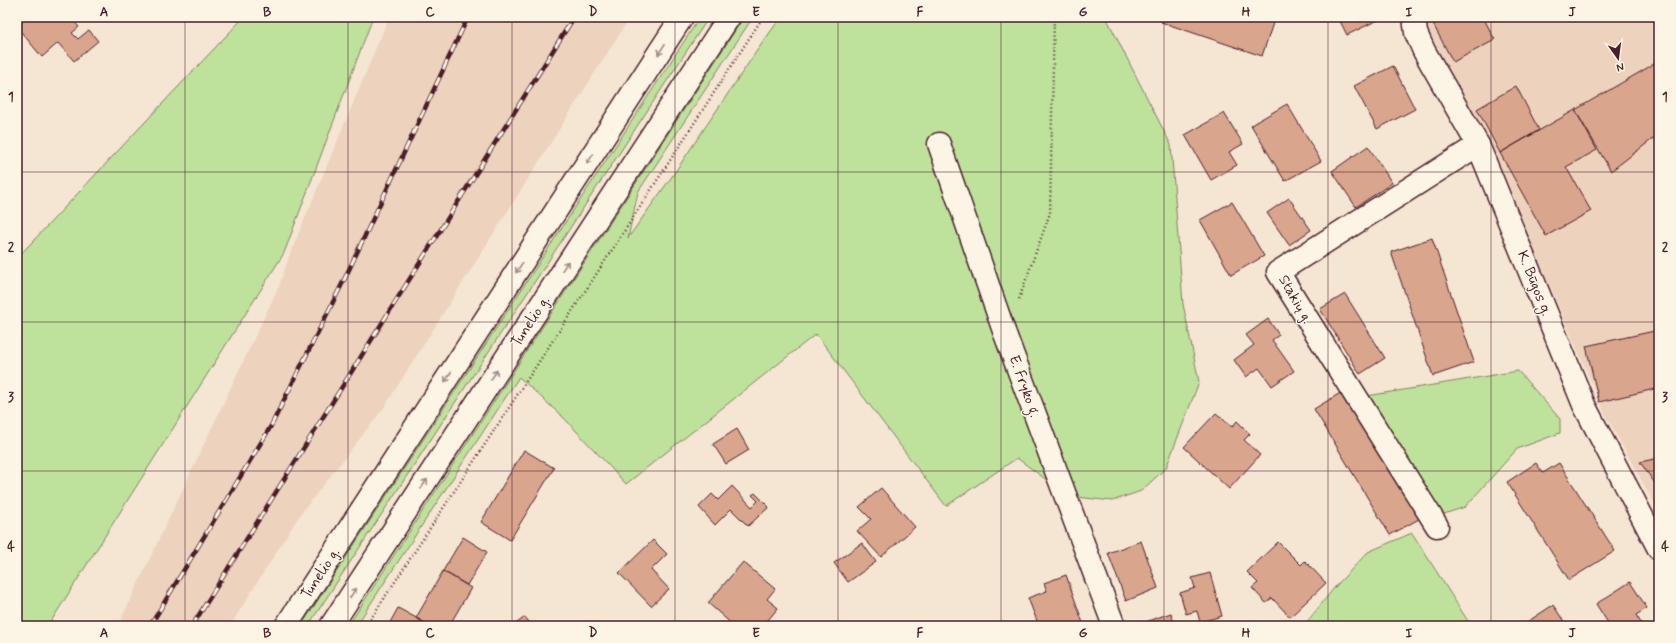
<svg xmlns="http://www.w3.org/2000/svg" width="1676" height="643" font-family="Mynerve,sans-serif">
	<rect width="100%" height="100%" fill="#f5e5d3"/>
	<filter id="ink" filterUnits="userSpaceOnUse"><feTurbulence type="fractalNoise" baseFrequency=".025" numOctaves="2"/><feDisplacementMap in="SourceGraphic" scale="8" xChannelSelector="R" yChannelSelector="G"/><feConvolveMatrix kernelMatrix="1 2 1 2 8 2 1 2 1" color-interpolation-filters="sRGB"/></filter>
	<g filter="url(#ink)">
		<!-- built -->
		<path fill="#edd2be" d="M389 17H630L383 409 299 516 230 626H118L279 286 288 259Z
			M1428 17H1659V512L1606 416 1487 141 1425 27Z"/>
		<!-- green -->
		<path fill="#bee29c" stroke="#848064" d="M244 17H373L284 253 48 626H17V258Z
			M700 17H709L308 626H301Z
			M744 17H753L638 192 628 238 673 175 756 52 781 17H1106L1171 145 1183 304 1199 382 1166 468 1141 491 1112 501 1068 496 1017 458 946 506 816 334 626 484 565 419 519 377 356 626H348Z
			M1518 371 1560 419V433L1517 449 1465 507 1438 516 1367 396Z
			M1412 533 1471 626H1308L1307 622 1334 588 1368 552Z"/>
		<!-- building -->
		<path fill="#d9a58d" stroke="#4a1f2b" d="M23 17H70L79 27 72 33 78 39 89 30 98 41 74 61 58 43 42 57 17 27 25 19Z
			M1163 17H1275L1262 56 1161 22Z
			M1338 17H1384L1347 35Z
			M1447 17H1483L1495 40 1453 62 1433 24Z
			M1529 17H1540L1531 22Z
			M1659 61V134L1611 171 1575 110Z
			M1393 66 1415 109 1377 129 1354 86Z
			M1516 86 1539 130 1500 153 1477 109Z
			M1287 104 1321 161 1285 181 1251 125Z
			M1575 110 1597 150 1566 167 1591 211 1546 236 1500 153Z
			M1224 113 1243 144 1229 152 1237 165 1211 180 1185 135Z
			M1368 146 1392 183 1356 207 1332 171Z
			M1289 198 1311 230 1289 245 1267 213Z
			M1232 202 1264 256 1231 275 1200 220Z
			M1432 238 1474 362 1433 376 1391 252Z
			M1345 294 1385 358 1360 374 1320 309Z
			M1268 319 1279 335 1272 340 1294 371 1272 386 1259 368 1246 377 1234 360 1254 345 1246 335Z
			M1659 330V388L1599 402 1586 346Z
			M1342 392 1419 519 1390 535 1314 409Z
			M1216 413 1232 427 1237 421 1250 434 1244 440 1260 455 1229 489 1184 447Z
			M737 429 749 450 726 464 713 444Z
			M524 450 554 468 510 540 481 522Z
			M1659 458V489L1640 462Z
			M1536 463 1543 473 1559 463 1615 551 1569 580 1507 482Z
			M732 486 752 507 758 501 752 495 755 493 769 507 748 526 731 509 715 525 699 507 712 494 718 500Z
			M881 488 915 527 881 557 857 531 871 519 859 507Z
			M463 537 487 552 467 585 443 571Z
			M653 540 667 554 651 570 669 589 651 606 619 573Z
			M1141 541 1158 588 1126 601 1108 553Z
			M1278 542 1301 565 1305 561 1326 583 1290 617 1272 598 1266 603 1252 588 1258 583 1247 572Z
			M862 543 876 562 848 582 834 563Z
			M743 562 775 589 767 599 778 608 763 626H753L749 623 746 626H734L708 603Z
			M443 571 471 588 449 626H430L416 618Z
			M1210 573 1222 616 1200 622 1197 611 1186 614 1180 593 1195 588 1192 578Z
			M1066 575 1084 626H1039L1028 598 1047 591 1044 583Z
			M1630 582 1647 608 1636 615 1643 626H1610L1596 604Z
			M1553 605 1567 626H1521Z
			M398 608 429 625V626H388Z
			M1171 613 1175 626H1149L1148 621Z
			M525 617 532 626H513Z"/>
		<g fill="none" stroke-linecap="round" stroke-linejoin="round">
			<defs>
				<path id="minor" d="M939 144 1005 334 1114 626
					M1437 526 1278 272 1478 145"/>
				<path id="tertiary" d="M1414 17 1416 33 1424 51 1478 145 1584 405 1659 549"/>
				<path id="primary" d="M286 626 682 17
					M331 626 729 17"/>
			</defs>
			<!-- minor casing -->
			<use href="#minor" stroke="#4a1f2b" stroke-width="25"/>
			<!-- tertiary casing -->
			<use href="#tertiary" stroke="#4a1f2b" stroke-width="25"/>
			<!-- primary casing -->
			<use href="#primary" stroke="#4a1f2b" stroke-width="25"/>
			<!-- path -->
			<path stroke="#4a1f2b" stroke-width="2.5" stroke-dasharray="1 3" stroke-linecap="butt" d="M1019 299 1050 213 1054 17
				M366 626 601 267 763 17"/>
			<!-- minor -->
			<use href="#minor" stroke="#fcf5e5" stroke-width="22"/>
			<!-- tertiary -->
			<use href="#tertiary" stroke="#fcf5e5" stroke-width="22"/>
			<!-- primary -->
			<use href="#primary" stroke="#fcf5e5" stroke-width="22"/>
			<defs>
				<path id="rail" d="M150 626 271 426 345 278 468 17
					M192 626 574 17"/>
			</defs>
			<!-- rail casing -->
			<use href="#rail" stroke="#4a1f2b" stroke-width="4.5"/>
			<!-- rail -->
			<use href="#rail" stroke="#fcf5e5" stroke-width="3" stroke-dasharray="9" stroke-linecap="butt"/>
		</g>
		<!-- one-way arrows -->
		<defs><path id="oneway-shaft" d="M-6 0H5M1.5-3L5.5 0L1.5 3" fill="none" stroke-width="1.6" stroke-linecap="round" stroke-linejoin="round"/></defs>
		<g stroke="#a38a88">
			<use href="#oneway-shaft" transform="translate(661 50) rotate(123)"/>
			<use href="#oneway-shaft" transform="translate(590 159) rotate(123)"/>
			<use href="#oneway-shaft" transform="translate(565 266) rotate(-57)"/>
			<use href="#oneway-shaft" transform="translate(519 268) rotate(123)"/>
			<use href="#oneway-shaft" transform="translate(494 375) rotate(-57)"/>
			<use href="#oneway-shaft" transform="translate(448 377) rotate(123)"/>
			<use href="#oneway-shaft" transform="translate(424 484) rotate(-57)"/>
			<use href="#oneway-shaft" transform="translate(353 593) rotate(-57)"/>
		</g>
	</g>
	<!-- grid -->
	<path fill="none" stroke="#4a1f2b" stroke-width="1" stroke-opacity="0.55" d="M185 17V626M348 17V626M512 17V626M675 17V626M838 17V626M1001 17V626M1164 17V626M1328 17V626M1491 17V626M17 172H1659M17 322H1659M17 471H1659"/>
	<g text-anchor="middle" stroke-width="3" stroke-linejoin="round" paint-order="stroke">
		<!-- street labels -->
		<g font-size="15" fill="#4a1f2b" stroke="#fcf5e5">
			<text transform="translate(1535 283) rotate(68)" y="5">K. Būgos g.</text>
			<text transform="translate(1296 299) rotate(60)" y="5">Stakių g.</text>
			<text transform="translate(530 321) rotate(-57)" y="5">Tunelio g.</text>
			<text transform="translate(1025 386) rotate(70)" y="5">E. Fryko g.</text>
			<text transform="translate(320 573) rotate(-57)" y="5">Tunelio g.</text>
		</g>
	</g>
	<!-- margin -->
	<rect width="1676" height="643" fill="none" stroke="#fcf5e5" stroke-width="44"/>
	<!-- north arrow -->
	<g transform="translate(1618 58) rotate(166)" stroke="#fcf5e5" stroke-width="3" paint-order="stroke">
	<path d="M0-3L7 15L0 10L-7 15Z" fill="#4a1f2b"/>
	<text y="-6" font-size="11" font-weight="bold" text-anchor="middle" fill="#4a1f2b">N</text>
	</g>
	<rect x="22" y="22" width="1632" height="599" fill="none" stroke="#4a1f2b" stroke-width="1.5"/>
	<g font-size="13" text-anchor="middle" font-weight="bold" fill="#4a1f2b">
		<text x="104" y="16">A</text>
		<text x="267" y="16">B</text>
		<text x="430" y="16">C</text>
		<text x="593" y="16">D</text>
		<text x="756" y="16">E</text>
		<text x="920" y="16">F</text>
		<text x="1083" y="16">G</text>
		<text x="1246" y="16">H</text>
		<text x="1409" y="16">I</text>
		<text x="1572" y="16">J</text>
		<text x="11" y="101">1</text>
		<text x="1665" y="101">1</text>
		<text x="11" y="251">2</text>
		<text x="1665" y="251">2</text>
		<text x="11" y="401">3</text>
		<text x="1665" y="401">3</text>
		<text x="11" y="551">4</text>
		<text x="1665" y="551">4</text>
		<text x="104" y="637">A</text>
		<text x="267" y="637">B</text>
		<text x="430" y="637">C</text>
		<text x="593" y="637">D</text>
		<text x="756" y="637">E</text>
		<text x="920" y="637">F</text>
		<text x="1083" y="637">G</text>
		<text x="1246" y="637">H</text>
		<text x="1409" y="637">I</text>
		<text x="1572" y="637">J</text>
	</g>
</svg>
